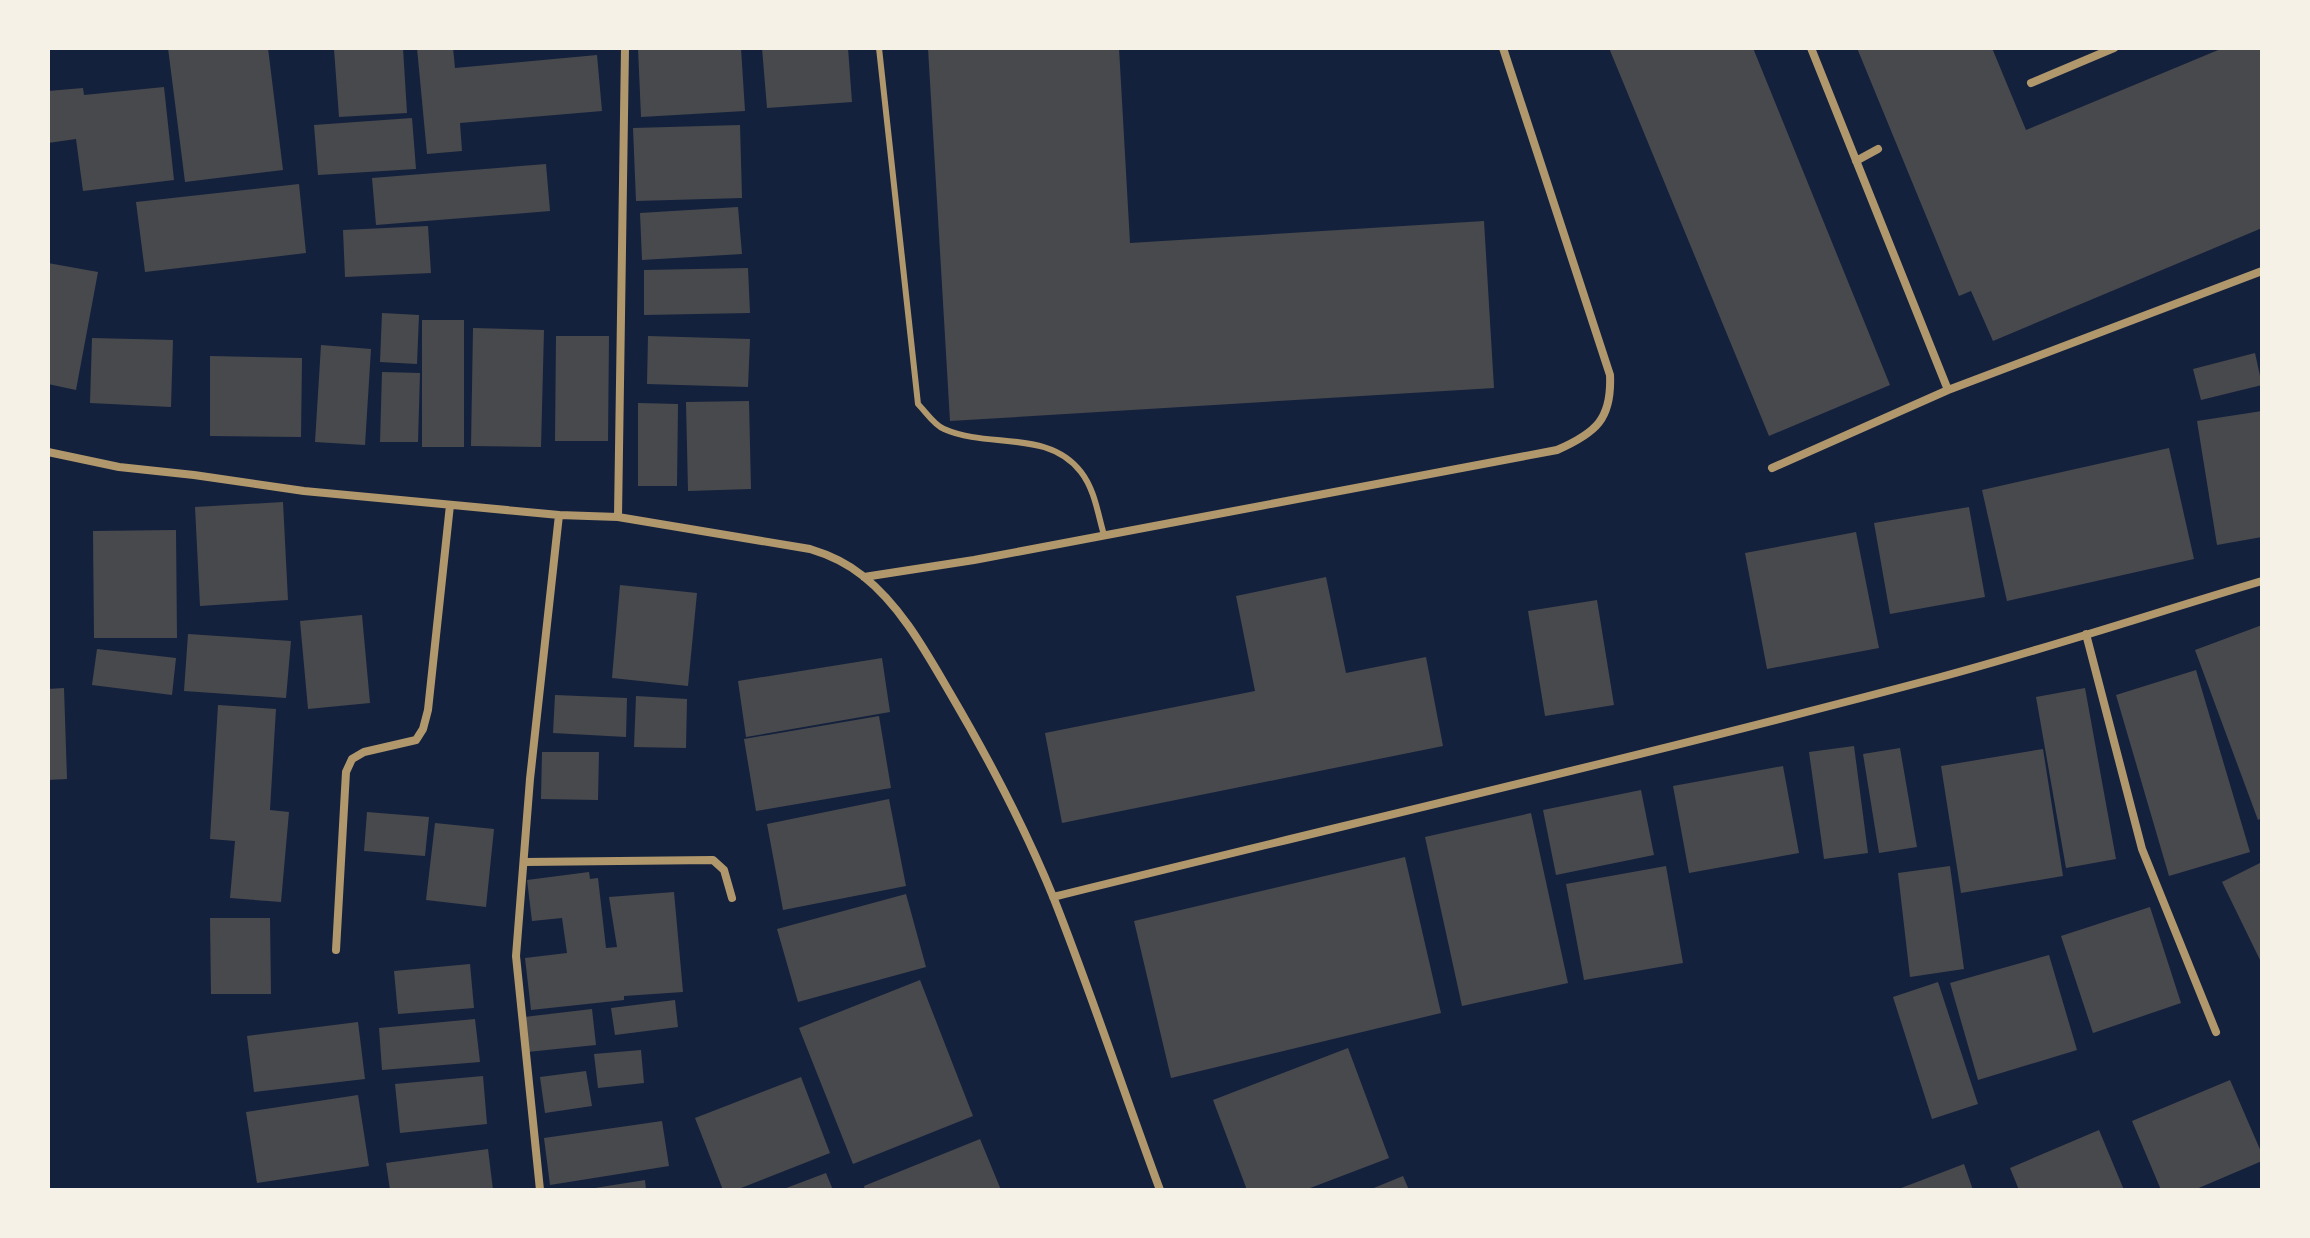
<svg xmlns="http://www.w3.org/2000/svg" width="2310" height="1238" font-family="Cabin,sans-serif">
	<rect width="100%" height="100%" fill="#14213d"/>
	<!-- building -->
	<path fill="#48494c" d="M168 48H268L283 170 185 182Z
		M403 48 407 113 339 117 334 49Z
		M417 48H453L455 68 597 55 602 111 460 123 462 151 427 154Z
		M638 48H741L745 111 641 117Z
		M762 48H848L852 102 767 108Z
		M928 48H1119L1130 243 1484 221 1494 388 950 421Z
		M1609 48H1753L1890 385 1769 436Z
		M1857 48H1992L2026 130 2223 48H2262V228L1993 341 1971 291 1959 296Z
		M164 87 174 180 83 191 76 139 48 143V91L83 88 84 95Z
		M412 118 416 169 318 175 314 125Z
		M740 125 742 198 636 201 633 128Z
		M546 164 550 211 376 225 372 178Z
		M299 184 306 253 145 272 136 202Z
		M738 207 742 254 642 260 640 213Z
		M428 226 431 273 345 277 343 230Z
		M48 263 98 272 76 390 48 384Z
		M748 268 750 313 644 315V270Z
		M382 313 419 315 417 364 380 362Z
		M422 320H464V447H422Z
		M473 328 544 330 541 447 471 446Z
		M556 336H609L608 441H555Z
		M648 336 750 339 748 387 647 384Z
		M92 338 173 340 171 407 90 403Z
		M321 345 371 349 365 445 315 442Z
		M2255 353 2262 385 2201 400 2193 369Z
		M210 356 302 358 301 437 210 436Z
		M382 372 420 373 418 442H380Z
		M749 401 751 489 688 491 686 402Z
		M638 403 678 404 677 486H638Z
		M2262 411V537L2217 545 2197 421Z
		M2169 448 2194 559 2007 601 1982 490Z
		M283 502 288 600 200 606 195 507Z
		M1969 507 1985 597 1890 614 1874 523Z
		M176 530 177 638H94L93 531Z
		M1856 532 1879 648 1767 669 1745 553Z
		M1326 577 1346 673 1426 657 1443 746 1062 823 1045 733 1255 691 1236 596Z
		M620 585 697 593 688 686 612 678Z
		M1597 600 1614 705 1545 716 1528 611Z
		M362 615 370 703 308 709 300 621Z
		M2262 625V818L2258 820 2195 650Z
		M188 634 291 641 286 698 184 691Z
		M97 649 176 658 172 695 92 685Z
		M882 658 890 712 746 737 738 681Z
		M2196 670 2250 852 2169 876 2116 695Z
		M64 688 67 779 48 780V689Z
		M2085 688 2116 859 2066 868 2036 697Z
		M555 695 627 698 626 737 553 733Z
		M636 696 687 699 686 748 634 747Z
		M218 705 276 709 270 810 289 812 281 902 230 898 235 841 210 839Z
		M879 716 891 788 756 811 744 739Z
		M1854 746 1868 853 1824 859 1809 752Z
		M1900 748 1917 847 1879 853 1863 754Z
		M2043 749 2063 876 1961 893 1941 766Z
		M542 752H599L598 800 541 799Z
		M1783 766 1799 853 1689 873 1673 786Z
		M1641 790 1654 855 1556 875 1543 810Z
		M889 799 906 886 783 910 767 824Z
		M367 812 429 817 425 856 364 851Z
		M1531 813 1568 983 1462 1006 1425 837Z
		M435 823 494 829 486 907 426 900Z
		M1405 857 1441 1013 1171 1078 1134 921Z
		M2262 862V964L2222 882Z
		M1666 866 1683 963 1584 980 1566 884Z
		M1950 866 1964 969 1910 977 1898 873Z
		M589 872 590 879 598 878 606 948 617 947 609 897 674 892 683 992 624 996V1000L531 1010 525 958 567 953 562 918 532 921 527 880Z
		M906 894 926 967 798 1002 777 929Z
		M2150 907 2181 1003 2093 1033 2061 936Z
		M210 918H270L271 994H211Z
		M2049 955 2077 1050 1978 1080 1950 983Z
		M470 964 474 1008 398 1014 394 971Z
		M920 980 973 1116 853 1164 799 1028Z
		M1938 982 1978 1104 1932 1119 1893 997Z
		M675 1000 678 1027 615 1035 611 1008Z
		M592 1009 596 1045 527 1052 524 1017Z
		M475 1019 480 1062 382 1070 379 1028Z
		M358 1022 365 1079 254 1092 247 1036Z
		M1348 1048 1389 1158 1305 1190H1247L1213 1100Z
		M641 1050 644 1083 598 1088 594 1054Z
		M586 1071 592 1106 545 1113 540 1077Z
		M483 1076 487 1124 400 1133 395 1084Z
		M801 1077 830 1153 736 1190H723L695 1118Z
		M2230 1080 2262 1154V1161L2194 1190H2161L2132 1121Z
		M358 1095 369 1166 257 1183 246 1112Z
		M662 1121 669 1166 550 1185 544 1138Z
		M2099 1130 2124 1190H2019L2010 1168Z
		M980 1139 1001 1190H865L864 1186Z
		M488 1149 493 1190H390L386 1163Z
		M1964 1164 1973 1190H1896Z
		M826 1173 833 1190H781Z
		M1403 1176 1409 1190H1369Z
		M645 1180 646 1190H595V1188Z"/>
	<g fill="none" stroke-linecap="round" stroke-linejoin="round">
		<!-- service -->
		<path stroke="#b1986c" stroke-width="6" d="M879 48 918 404C926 412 934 425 944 429 989 449 1048 429 1081 472 1095 490 1098 515 1104 535"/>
		<!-- minor -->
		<path stroke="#b1986c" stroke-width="8" d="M1811 48 1948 390
			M2031 83 2114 48
			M1856 161 1878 149
			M48 452 119 467 194 475 304 491 559 515 618 517 810 549C830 555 847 563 863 576 901 606 926 652 950 693 987 756 1026 830 1054 899 1092 995 1124 1093 1160 1190
			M1772 468 1948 390 2262 271
			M618 517 625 48
			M864 577 974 560 1557 450C1596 433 1612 419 1610 375L1503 48
			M2086 634 2142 849 2216 1032
			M525 862 713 860 724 870 732 898
			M1053 897C1348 824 1643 756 1937 678 2046 649 2154 613 2262 581
			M336 950 346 772 352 759 364 752 416 740 423 729 428 710 450 505
			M540 1190 516 956 530 779 559 515"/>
	</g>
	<!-- border -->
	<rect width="2310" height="1238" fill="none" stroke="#f6f1e7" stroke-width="100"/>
</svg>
